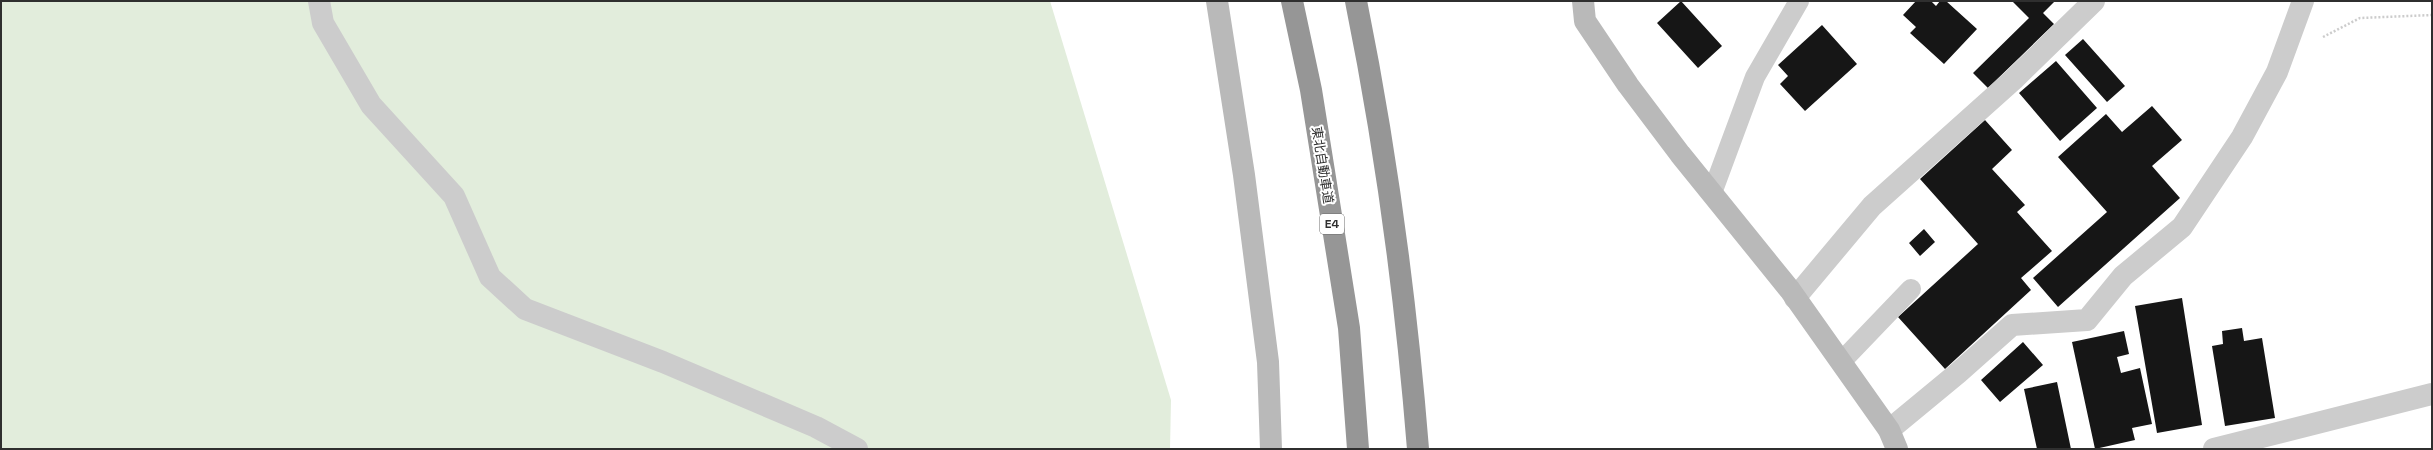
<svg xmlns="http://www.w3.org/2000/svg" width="2433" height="450" font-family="'Space Grotesk','Noto Sans JP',sans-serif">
	<rect width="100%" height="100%" fill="#fff"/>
	<!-- green -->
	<path fill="#e2eddc" d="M1 1H1050L1171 400 1170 449H1Z"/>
	<!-- building -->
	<path fill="#161616" d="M1681 1 1722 46 1698 68 1657 23Z
		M1916 1H1931L1936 6 1940 1H1946L1977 29 1944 64 1910 33 1916 27 1903 15Z
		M2012 1H2055L2043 13 2054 24 1988 88 1973 73 2029 18Z
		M1822 25 1857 64 1805 111 1780 84 1788 76 1778 65Z
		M2083 39 2125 86 2107 102 2065 55Z
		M2056 61 2097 108 2060 141 2019 93Z
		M2152 106 2182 140 2152 166 2180 198 2058 307 2033 278 2107 212 2058 157 2106 114 2122 132Z
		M1985 120 2012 150 1992 169 2025 205 2017 212 2052 251 2021 278 2031 290 1945 369 1898 317 1978 244 1920 179Z
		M1924 229 1935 242 1920 256 1909 243Z
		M2182 298 2202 425 2157 433 2135 306Z
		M2242 328 2244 341 2262 338 2275 418 2225 426 2212 346 2223 344 2222 331Z
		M2124 331 2129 354 2117 357 2121 373 2140 368 2152 424 2132 428 2135 440 2095 449 2072 342Z
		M2023 342 2043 365 2000 402 1981 380Z
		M2057 382 2071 449H2037L2024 389Z"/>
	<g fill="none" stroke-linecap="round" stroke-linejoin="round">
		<!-- path -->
		<path stroke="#ccc" stroke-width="2.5" stroke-dasharray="2 2" stroke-linecap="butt" d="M2323 37 2360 18 2432 15"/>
		<!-- lane -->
		<path stroke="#ccc" stroke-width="20" d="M1712 193 1755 77 1799 1
			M1841 362 1911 289"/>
		<!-- street -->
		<path stroke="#ccc" stroke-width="22" d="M319 1 323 23 371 105 454 196 490 277 525 309 663 362 816 427 857 449
			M1795 298 1872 206 2014 79 2094 1
			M1889 430 1958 373 2012 325 2087 320 2123 276 2182 227 2242 137 2277 72 2303 1
			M2214 449 2432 394"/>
		<!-- secondary -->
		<path stroke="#b9b9b9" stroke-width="22" d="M1217 1 1244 175 1268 362 1271 449
			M1583 1 1585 21 1628 85 1680 154 1790 290 1889 430 1897 449"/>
		<!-- highway -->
		<path stroke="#969696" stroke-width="22" d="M1292 1 1311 90 1349 328 1358 449
			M1356 1C1386 149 1406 299 1418 449"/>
	</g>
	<g text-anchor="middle" stroke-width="4" stroke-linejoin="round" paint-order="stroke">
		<!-- shield labels -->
		<rect fill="#fff" stroke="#6d6d6d" stroke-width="1" x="1320" y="214" width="24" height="20" rx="3"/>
		<g font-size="12" font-weight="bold" fill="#2f2f2f">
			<text x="1332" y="228">E4</text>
		</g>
		<!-- street labels -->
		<g font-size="13" fill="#2f2f2f" stroke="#fff">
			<text transform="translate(1323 165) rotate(81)" y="5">東北自動車道</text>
		</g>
	</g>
	<!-- border -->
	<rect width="2433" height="450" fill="none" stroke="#2f2f2f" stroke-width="4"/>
</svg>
